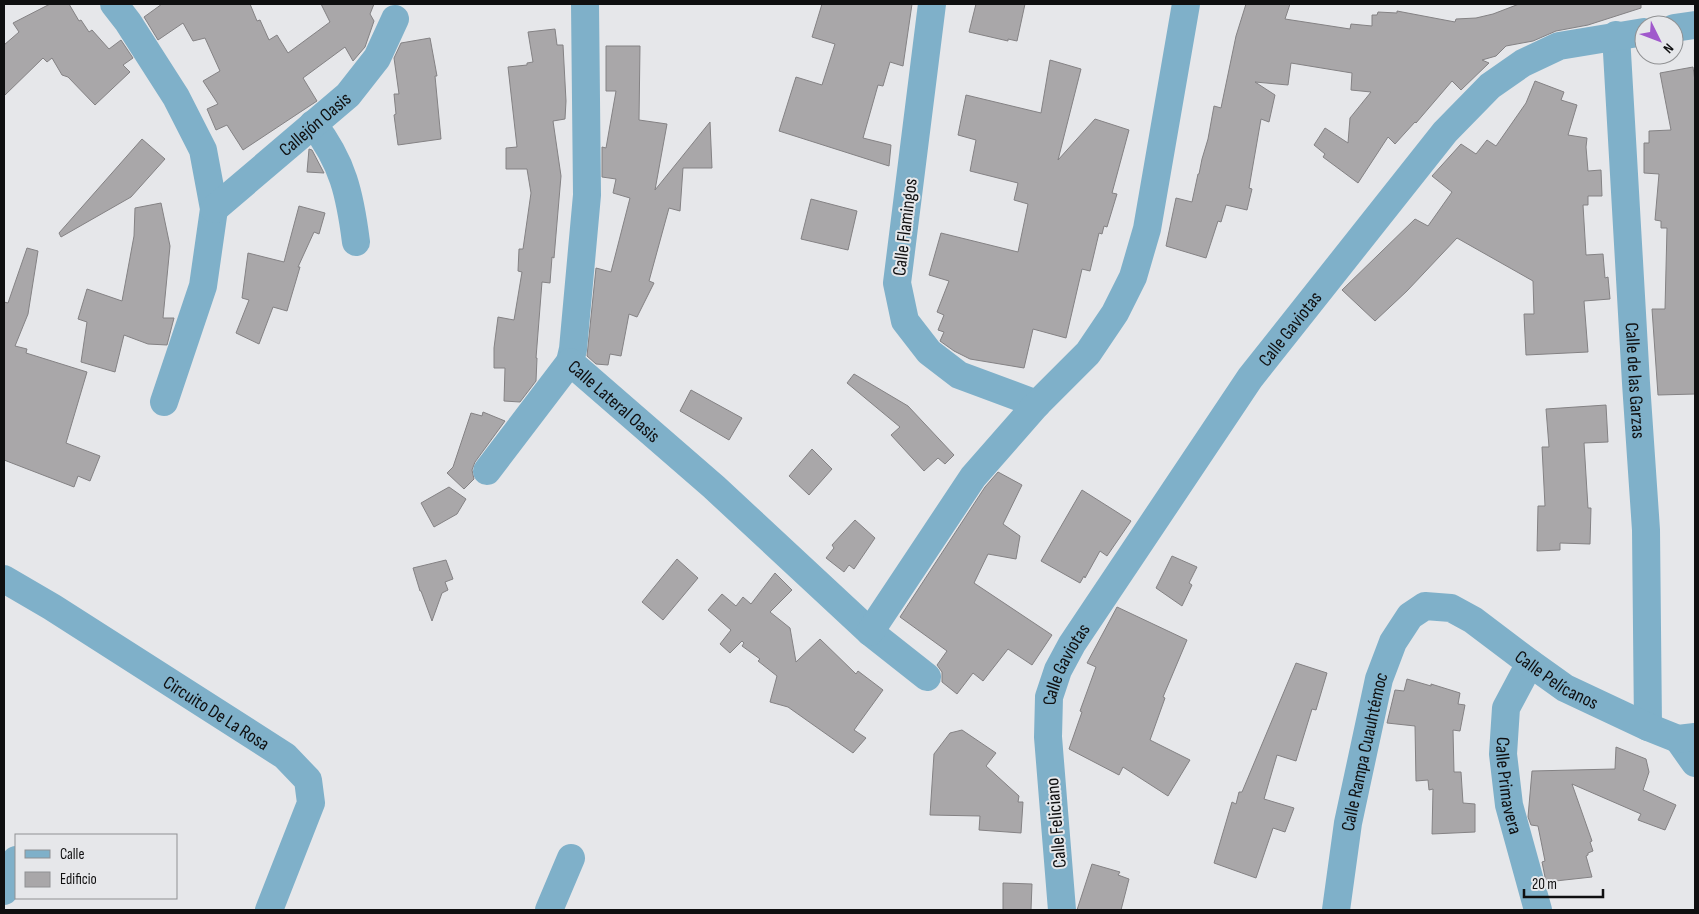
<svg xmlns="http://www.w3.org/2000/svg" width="1699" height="914" font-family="'Sofia Sans Condensed',sans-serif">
	<rect width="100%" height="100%" fill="#e6e7ea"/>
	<!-- building -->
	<path fill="#a9a7a9" stroke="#848284" d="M50 4H69L79 21 81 20 89 32 92 30 109 49 121 40 133 58 123 65 130 72 95 105 68 77 62 75 52 58 47 62 43 58 4 96V45L19 32 13 23Z
		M162 4H250L257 21 260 20 269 40 277 35 288 53 330 22 321 4H374L370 14 374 21 365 47 353 61 345 47 303 78 317 101 243 150 227 125 216 130 207 109 218 104 203 81 220 71 205 38 193 41 183 23 158 40 144 17Z
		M822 4H912L903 66 890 62 883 86 878 85 863 138 891 145 889 166 779 131 796 77 822 85 835 44 812 37Z
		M976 4H1025L1017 41 1008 39V41L969 32Z
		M1246 4H1290L1285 19 1350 29 1351 24 1372 26V15H1377L1378 12 1397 13V11L1455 22 1456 19 1476 18 1493 14 1519 4H1641V8L1588 25 1556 31 1533 41 1506 46 1496 56 1482 60 1489 63 1461 90 1452 81 1416 123 1415 122 1395 144 1388 137 1358 183 1323 157 1325 154 1314 145 1325 128 1348 143 1350 118 1371 92 1351 90 1352 73 1291 63 1288 85 1255 82 1275 95 1269 122 1261 119 1249 188 1252 189 1247 210 1226 205 1221 222 1218 221 1206 258 1166 246 1176 198 1192 202 1198 174H1199L1202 159 1208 139 1214 106 1221 108 1236 36Z
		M555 29 557 45H563L566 101 565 119 553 121 561 176 554 258 552 257 550 283 542 282 536 358H537L536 381 520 402 504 401 505 368H494V348L498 317 514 320 522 272 518 271 519 249H523L531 193 527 169H506V148L517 147 508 67 527 65V63L533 62 528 32Z
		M430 38 437 76H435L441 139 398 145 394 115 396 114 394 94H399L394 58 401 43Z
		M606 46H640L639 120 667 124 655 190 710 122 712 168H683L680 211 669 208 649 281 654 283 637 317 629 314 621 356 610 354 608 365 596 364 587 356 596 268 611 272 630 198 613 193 616 179 602 177V147L606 148 616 91H606Z
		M1050 60 1081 69 1058 160 1095 119 1129 130 1112 193 1117 194 1107 227 1104 226 1102 234 1099 233 1090 271 1082 269 1066 338 1033 329 1024 368 970 359 954 351 940 341 944 332 938 330 944 315 937 312 949 281 929 275 941 233 1018 252 1028 204 1014 200 1018 183 970 171 976 140 958 135 966 95 1041 113Z
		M1693 67 1695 81V394L1658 395 1652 309H1665L1667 228H1661V221L1655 220 1659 174 1644 173V143H1649V131L1671 130 1660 73Z
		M1535 81 1564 92 1561 100 1577 105 1568 135 1587 138 1586 147 1588 171 1601 170 1602 196H1588V205H1583L1586 255 1603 254 1605 278 1608 277 1610 299 1584 301 1588 352 1526 355 1524 314H1534L1533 281 1457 238 1407 291 1375 321 1342 290 1415 219 1428 226 1452 192 1432 176 1461 144 1476 154 1487 140 1496 146 1526 103Z
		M142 139 165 159 131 197 61 237 59 233Z
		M309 149 312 150 324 173 307 172Z
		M811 199 857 211 848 250 801 239Z
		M161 203 170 246 163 318H174L167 345 148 344 124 335 115 372 81 362 87 322 78 319 87 289 122 301 134 236 135 208Z
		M299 206 325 213 319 234 314 232 298 267H300L287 311 273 307 259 344 236 333 249 300 242 298 248 253 284 262Z
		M27 248 38 251 28 314 15 346 27 349 26 353 87 372 66 443 100 456 90 481 78 476 74 487 4 460V302L8 303Z
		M854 374 908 406 954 455 945 464 938 458 924 471 891 435 900 427 847 383Z
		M691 390 742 418 729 440 680 411Z
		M1606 405 1608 442 1584 443 1588 508H1591L1590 544 1560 543V550L1537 551 1538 506H1545L1542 447H1549L1546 409Z
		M483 412 505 421 475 462 472 470 474 479 464 489 447 473 453 467 471 413 482 416Z
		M812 449 832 469 809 495 789 476Z
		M998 472 1022 485 1003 524 1020 536 1016 559 988 554 974 583 1052 635 1032 665 1008 649 983 681 973 673 957 694 942 682V672L937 665 947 651 900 617 985 487Z
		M449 487 466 499 457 514 434 527 421 503Z
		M1082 490 1131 521 1107 556 1100 551 1085 578 1084 576 1080 583 1041 561Z
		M855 520 875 538 854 569 849 565 844 572 826 558 834 548 832 545Z
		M1172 556 1197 567 1189 583 1192 585 1182 606 1156 588Z
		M677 559 698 578 663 620 642 602Z
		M446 560 453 579 445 582 448 590 442 593 432 621 421 591H420L413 568Z
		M775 573 792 590 770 612 790 628 796 662 820 639 856 674 858 671 883 690 854 730 866 738 853 753 788 707 770 702 777 676 758 661 760 659 742 646 744 643 742 641 730 653 720 644 731 630 708 610 722 594 736 606 743 597 751 604Z
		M1117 607 1187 640 1163 697 1165 698 1150 740 1190 760 1168 796 1123 767 1119 775 1069 749 1082 712 1080 711 1096 667 1087 663Z
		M1296 663 1327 673 1316 710 1312 709 1296 761 1277 755 1264 799 1294 808 1285 832 1273 828 1256 878 1214 863 1232 802 1236 804 1239 792H1242Z
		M1407 679 1431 686V684L1460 693 1458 704 1465 705 1460 731 1453 730 1454 772H1461L1463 803 1475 804V832L1432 834 1433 789 1429 790 1428 780 1416 781 1415 726 1387 723 1395 690 1404 691Z
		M962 730 996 753 986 766 1019 796 1018 802H1023L1021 833 979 830 980 816 930 815 934 754 950 733Z
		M1616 747 1646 759 1649 772 1643 790 1676 805 1665 830 1638 820 1641 814 1572 784 1592 841 1590 842 1593 851 1588 853V855L1586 856 1592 877 1546 882 1542 862 1545 861 1538 826 1531 825 1528 817 1532 771 1615 769Z
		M1092 864 1120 872 1118 875 1129 879 1121 910H1077Z
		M1003 883 1032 884 1031 910H1003Z"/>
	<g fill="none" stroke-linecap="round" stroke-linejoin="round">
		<!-- minor -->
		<g stroke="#7fb0c9" stroke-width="28">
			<path d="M114 4 128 22 176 97 203 150 214 209 203 286 164 402"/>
			<path id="s1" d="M585 4 587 195 573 349 570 362 714 487 870 632 927 677"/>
			<path d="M932 4 897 283 905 321 929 352 959 375 1037 404"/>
			<path d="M1674 28 1695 25"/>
			<path id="s2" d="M1616 35 1636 383 1646 530 1648 727"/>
			<path d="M313 124C343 162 350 195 356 242"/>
			<path id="s3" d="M214 209 348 95 377 58 395 19"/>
			<path d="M487 471 570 362"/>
			<path id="s4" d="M4 579 52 607 285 756 308 780 311 803 269 910"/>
			<path d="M870 632 973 477 1037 404 1088 353 1115 313 1133 277 1147 229 1186 4"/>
			<path id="s5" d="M1530 663 1506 708 1503 754 1509 805 1538 910"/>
			<path d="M1678 739 1695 763"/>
			<path d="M4 891 16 860"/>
			<path d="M549 910 571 858"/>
			<path id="s6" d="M1062 910 1048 737 1049 697 1058 670 1072 644 1250 378 1445 132 1490 86 1523 63 1559 46 1644 32"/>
			<path id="s7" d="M1336 910 1348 823 1379 679 1393 642 1410 616 1425 606 1451 608 1473 620 1530 663 1565 688 1648 727 1678 739 1695 737"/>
		</g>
	</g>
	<g text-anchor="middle" stroke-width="4" stroke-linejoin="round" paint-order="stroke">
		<!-- street labels -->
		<g font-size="19" fill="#0f0f10" stroke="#e6e7ea">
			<text dy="7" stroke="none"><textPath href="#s3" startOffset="132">Callejón Oasis</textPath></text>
			<text transform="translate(904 227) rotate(-83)" y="7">Calle Flamingos</text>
			<text dy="7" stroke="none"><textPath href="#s6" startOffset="655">Calle Gaviotas</textPath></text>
			<text dy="7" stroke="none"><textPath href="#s2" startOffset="346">Calle de las Garzas</textPath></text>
			<text dy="7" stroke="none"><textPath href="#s1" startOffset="418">Calle Lateral Oasis</textPath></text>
			<text dy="7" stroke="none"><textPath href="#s6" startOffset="250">Calle Gaviotas</textPath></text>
			<text dy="7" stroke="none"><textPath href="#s7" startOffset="478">Calle Pelícanos</textPath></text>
			<text dy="7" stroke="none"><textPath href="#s4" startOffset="251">Circuito De La Rosa</textPath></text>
			<text dy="7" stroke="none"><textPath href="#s7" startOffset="161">Calle Rampa Cuauhtémoc</textPath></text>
			<text dy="7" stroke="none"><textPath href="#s5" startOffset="129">Calle Primavera</textPath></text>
			<text transform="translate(1055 823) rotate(-95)" y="7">Calle Feliciano</text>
		</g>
	</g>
	<!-- border -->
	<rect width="1699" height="914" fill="none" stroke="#0f0f10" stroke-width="10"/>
	<!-- legend -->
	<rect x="15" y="834" width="162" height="65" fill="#e6e7ea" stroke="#909193"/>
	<rect x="25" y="850" width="25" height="8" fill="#7fb0c9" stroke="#909193"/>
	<text x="60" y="859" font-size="15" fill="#0f0f10">Calle</text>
	<rect x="25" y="872" width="25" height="15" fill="#a9a7a9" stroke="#909193"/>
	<text x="60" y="884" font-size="15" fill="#0f0f10">Edificio</text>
	<!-- north arrow -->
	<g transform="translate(1659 40) rotate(132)"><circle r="24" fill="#e6e7ea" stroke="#909193"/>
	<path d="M0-4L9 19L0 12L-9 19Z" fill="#a059cc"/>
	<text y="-8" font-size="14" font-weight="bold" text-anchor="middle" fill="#0f0f10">N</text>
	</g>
	<!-- scale -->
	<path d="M1524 889v8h79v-8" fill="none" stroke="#0f0f10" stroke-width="2.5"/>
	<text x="1532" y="889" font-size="15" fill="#0f0f10" stroke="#e6e7ea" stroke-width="4" paint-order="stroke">20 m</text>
</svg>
